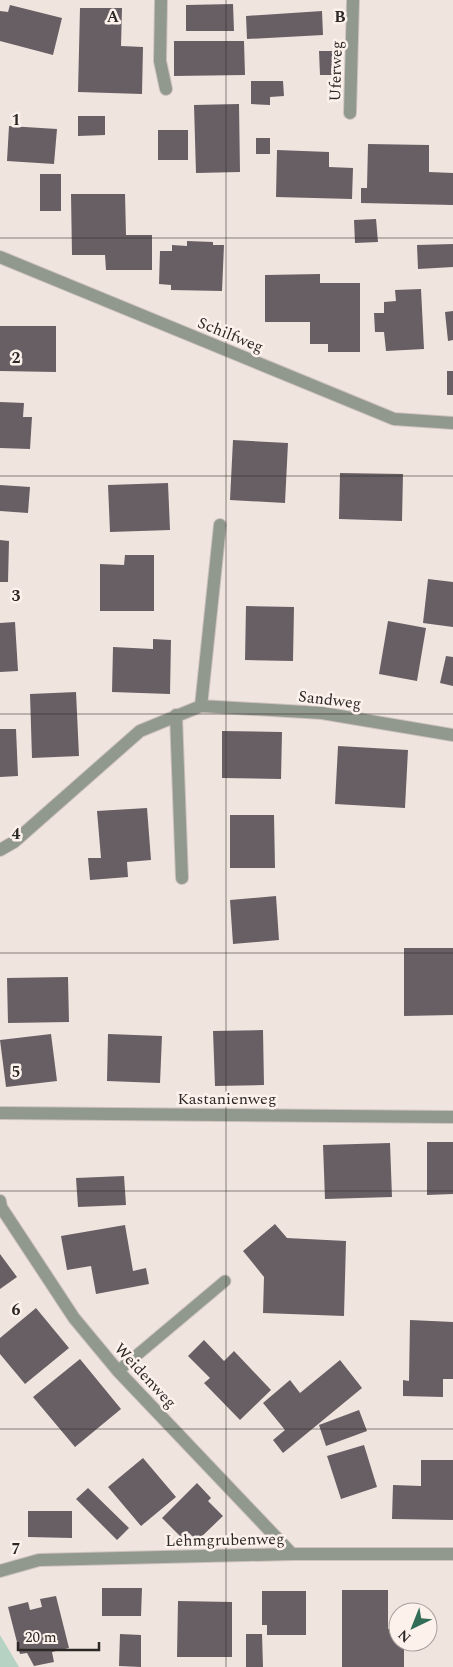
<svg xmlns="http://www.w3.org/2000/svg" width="453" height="1667" font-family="Spectral,serif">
	<rect width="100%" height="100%" fill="#f0e4df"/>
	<!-- green -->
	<path fill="#b5d2c2" d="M0 1635 19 1667H0Z"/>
	<!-- building -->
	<path fill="#685f65" d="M233 4 234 31H186V5Z
		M10 5 62 18 53 55 0 41V11L8 12Z
		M80 8H122L121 46 143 47 142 94 78 92Z
		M322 11 323 35 247 39 246 16Z
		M174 41H244L245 75 174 76Z
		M319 51H333L334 75H320Z
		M251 81H283L284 96 270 97V105L251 104Z
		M239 104 240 172 196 173 194 105Z
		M78 116H105V135L78 136Z
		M9 126 57 129 54 164 7 161Z
		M158 130H188V160H158Z
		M256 138H270V154H256Z
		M368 144 429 145V172L453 173V205L361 203V188H367Z
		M277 150 329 152V167L353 168 352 199 276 197Z
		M40 174H61V211H40Z
		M71 194H125L126 235H152V270H106L105 255H72Z
		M376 219 378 242 355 243 354 220Z
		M187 241 213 242V245H224L222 291 171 290V285L159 284 160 251H172V245L187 246Z
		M453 244V267L418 269 417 245Z
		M320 274V283H360V352H328V344H310V322H265V275Z
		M421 289 424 349 386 351 384 332H375L374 313H384V302L396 301 395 290Z
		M453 311V340L448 341 445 312Z
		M0 326H56V372L0 371Z
		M447 371H453V395H447Z
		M0 402 24 403 23 417H32L30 449 0 448Z
		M233 440 288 443 285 503 230 500Z
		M340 473 403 474 402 521 339 519Z
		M168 483 170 530 110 532 108 485Z
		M0 485 30 487 28 513 0 511Z
		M0 540 9 541 8 582H0Z
		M125 555H154V611H100V564L124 565Z
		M428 579 453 582V627L423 623Z
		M246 606 294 607 293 661 245 660Z
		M388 621 426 628 417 681 379 674Z
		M15 622 18 671 0 672V623Z
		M153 639 171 640 170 694 112 692 113 647 153 649Z
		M446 656 453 657V686L440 683Z
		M76 692 79 756 32 758 30 694Z
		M0 729H16L18 776 0 777Z
		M222 731 282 732 281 779 222 778Z
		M338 746 408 750 405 808 335 804Z
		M147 808 151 860 127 862 128 877 90 880 88 858H101L97 811Z
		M230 815H274L275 868H230Z
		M276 896 279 940 233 944 230 900Z
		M404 948H453V1015L404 1016Z
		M68 977 69 1022 8 1023 7 978Z
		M263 1030 264 1085 215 1086 213 1031Z
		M51 1034 57 1081 6 1087 0 1040Z
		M108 1034 162 1036 160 1083 107 1081Z
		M427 1142H453V1194L427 1195Z
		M390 1143 392 1197 325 1199 323 1145Z
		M124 1176 126 1205 78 1207 76 1178Z
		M275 1224 287 1238 346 1241 344 1316 263 1313 264 1277 243 1251Z
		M125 1225 133 1271 146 1268 149 1284 96 1294 91 1266 67 1270 61 1236Z
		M0 1254 17 1277 0 1289Z
		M36 1308 69 1348 25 1384 0 1354V1338Z
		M410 1320 453 1322V1379H443V1397L403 1396V1380L409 1381Z
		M204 1340 224 1361 234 1351 271 1390 240 1420 204 1383 210 1378 188 1356Z
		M80 1359 121 1409 75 1447 33 1397Z
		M340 1360 362 1388 283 1453 273 1440 285 1430 263 1403 290 1380 300 1393Z
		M359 1410 367 1431 326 1446 319 1425Z
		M364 1445 377 1487 341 1499 327 1456Z
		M143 1458 176 1497 141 1526 108 1487Z
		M421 1460H453V1520L392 1519 393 1485 421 1486Z
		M197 1483 211 1498 208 1501 223 1516 197 1541 189 1533 183 1539 162 1518Z
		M88 1488 129 1528 117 1540 76 1499Z
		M28 1511H72V1538L28 1537Z
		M102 1588H142L141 1616H102Z
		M342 1590H388V1629H398V1642H404V1667H342Z
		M262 1591H306V1635H267V1625H262Z
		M56 1596 69 1648 52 1652 54 1662 34 1666 27 1653 20 1654 8 1607 28 1602 30 1610 42 1607 40 1599Z
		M178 1601 232 1602V1657H177Z
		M120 1634 141 1635V1667L119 1666Z
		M246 1634H262L263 1667H246Z"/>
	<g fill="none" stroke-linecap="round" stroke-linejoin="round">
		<defs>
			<path id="service" d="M118 1371 225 1281"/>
			<path id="minor" d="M161 0 160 61 166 89
				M350 113 353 0
				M0 257 394 419 453 423
				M201 706 220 525
				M176 715 182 878
				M0 850 14 842 140 731 201 706 322 713 453 735
				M0 1113 453 1117
				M0 1201 1 1207 74 1318 118 1371 292 1554
				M0 1571 39 1560 292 1554H453"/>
		</defs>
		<!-- service casing -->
		<use href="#service" stroke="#cdc2be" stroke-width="13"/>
		<!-- minor casing -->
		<use href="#minor" stroke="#cdc2be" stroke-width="14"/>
		<!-- service -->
		<use href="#service" stroke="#91988d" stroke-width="11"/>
		<!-- minor -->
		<use href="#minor" stroke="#91988d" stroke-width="12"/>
	</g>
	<!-- grid -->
	<path fill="none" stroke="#2c2826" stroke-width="1" stroke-opacity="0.55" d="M226 0V1667M0 238H453M0 476H453M0 714H453M0 953H453M0 1191H453M0 1429H453"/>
	<g text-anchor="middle" stroke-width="5" stroke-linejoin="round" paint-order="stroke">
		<!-- street labels -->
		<g font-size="16" fill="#2c2826" stroke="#fdf1ec">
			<text transform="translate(335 71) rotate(-88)" y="6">Uferweg</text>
			<text transform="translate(231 334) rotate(22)" y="6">Schilfweg</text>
			<text transform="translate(330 699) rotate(7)" y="6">Sandweg</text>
			<text x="227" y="1104">Kastanienweg</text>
			<text transform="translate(146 1375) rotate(47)" y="6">Weidenweg</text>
			<text transform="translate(225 1539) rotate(-1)" y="6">Lehmgrubenweg</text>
		</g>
	</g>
	<g font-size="16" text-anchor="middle" font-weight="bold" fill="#2c2826" stroke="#fdf1ec" stroke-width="5" stroke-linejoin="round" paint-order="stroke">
		<text x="113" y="22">A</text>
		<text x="340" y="22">B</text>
		<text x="16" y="125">1</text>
		<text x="16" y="363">2</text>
		<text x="16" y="601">3</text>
		<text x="16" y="839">4</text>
		<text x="16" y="1077">5</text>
		<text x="16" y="1315">6</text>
		<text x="16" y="1554">7</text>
	</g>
	<!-- north arrow -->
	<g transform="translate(413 1627) rotate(223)"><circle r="24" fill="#fdf1ec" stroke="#a9a19d"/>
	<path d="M0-4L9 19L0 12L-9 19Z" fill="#326d57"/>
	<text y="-8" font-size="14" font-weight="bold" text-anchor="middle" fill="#2c2826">N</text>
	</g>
	<!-- scale -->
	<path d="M18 1642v8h81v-8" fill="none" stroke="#2c2826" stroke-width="2.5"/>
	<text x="25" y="1642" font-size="15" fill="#2c2826" stroke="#fdf1ec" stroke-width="4" paint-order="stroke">20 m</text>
</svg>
